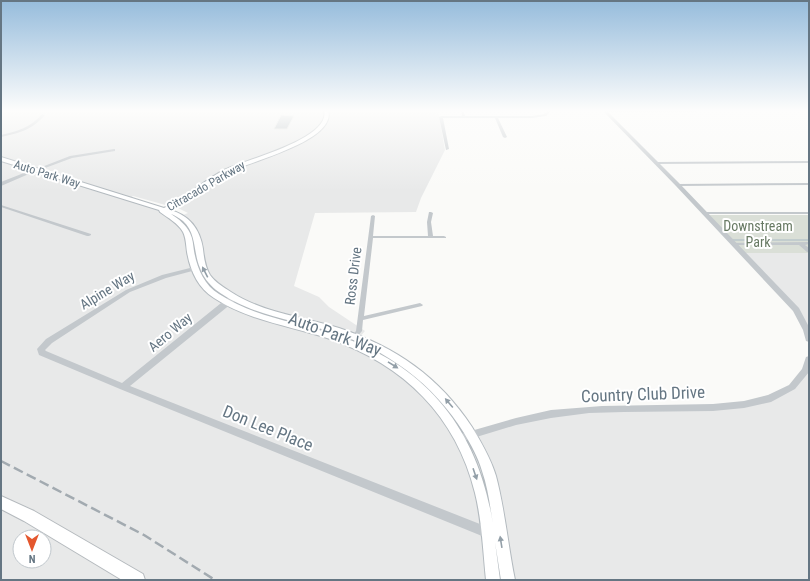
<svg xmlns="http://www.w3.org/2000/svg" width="810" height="581" font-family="'Roboto Condensed',sans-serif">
	<rect width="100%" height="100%" fill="#fafaf8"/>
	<!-- built -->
	<path fill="#e8e9e9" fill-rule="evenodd" d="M1 110H438L445 150 421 198 416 212 315 213 294 286 319 297 329 307 365 331 356 341 404 367 428 388 453 415 464 436 554 413 735 406 790 388 809 362V580H1ZM133 196 180 209 188 213 178 217 129 199ZM20 537H44V561H20Z
		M706 215H809V337L798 314Z"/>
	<!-- green -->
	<path fill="#dadfd7" d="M707 215H809V253H742Z"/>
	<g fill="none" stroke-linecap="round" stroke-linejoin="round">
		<!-- stream -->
		<path stroke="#bbc7cb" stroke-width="1.5" d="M733 240H809"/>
	</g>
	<!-- building -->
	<path fill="#aab3b9" stroke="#dcdcda" d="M281 115 294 116 287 129H274Z"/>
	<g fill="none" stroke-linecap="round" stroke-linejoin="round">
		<defs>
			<path id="secondary" d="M324 110H328C338 141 247 162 227 173 207 184 191 201 170 210 189 215 200 229 203 249 204 258 205 267 210 275 215 282 223 287 231 292 263 313 304 317 339 328 396 347 439 377 472 427 481 442 491 459 496 476 505 510 508 546 515 580H501L495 542 500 580H486C483 551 482 521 475 493 456 416 404 365 330 339 292 326 249 321 214 298 198 288 190 270 187 252 186 245 186 238 183 232 178 223 168 218 160 212L159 210 1 161V157L164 208C186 198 203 181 224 170 244 160 332 139 324 110ZM171 214C174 215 179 218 183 221 197 234 193 252 200 268 203 277 209 284 216 290 249 315 294 320 332 332 387 350 433 383 464 433 471 445 478 457 482 471 488 488 490 506 493 524 478 430 428 366 336 335 297 322 254 317 219 294 204 285 197 268 194 251 193 245 193 239 190 233 186 225 179 219 171 214Z"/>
			<path id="primary" d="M1 496 34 511 143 574 145 580H122L24 521 1 509Z"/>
		</defs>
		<!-- secondary casing -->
		<use href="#secondary" stroke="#b3babf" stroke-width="2"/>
		<!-- primary casing -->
		<use href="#primary" stroke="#b5babe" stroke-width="2"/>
		<!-- minor -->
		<path fill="#c3c8cc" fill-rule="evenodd" d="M461 110H463L465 116H532L544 114 549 110H552L546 116 532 118H498L507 137 505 138 503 137 495 118H443L449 149 446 150 439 117 441 116H462Z
			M605 110H696L697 111 696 112H604V111Z
			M42 114 45 115C32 130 19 133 1 137V135C18 131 30 128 42 114Z
			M114 149H115V151L72 158 37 171 34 170 70 156Z
			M809 161V163L656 164 654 163 656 162Z
			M809 183V185L678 186 676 185 678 184Z
			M1 205 91 234V235L89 236H87L1 207Z
			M429 212H431L433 213 431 222 433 236H444L446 237V238H373L364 316 420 303 423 305 422 306 363 320 362 331 356 338H352L351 337 356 331 371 216 373 215 375 216 373 236H428L427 222Z
			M702 212H809V214H702Z
			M809 242V244L805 245 809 248V252H807L799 245H733L731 244 733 243Z"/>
		<!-- tertiary -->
		<path fill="#c3c8cc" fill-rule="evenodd" d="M602 110H606L680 184 799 308 809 327V342L806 341 803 330 793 311 676 186Z
			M34 169 38 170 1 186V182Z
			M194 267 197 269 196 270 166 278 130 292 52 343 45 350 46 351 122 383 231 295H237L238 297 237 299 130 386 490 528 492 532 490 536 486 537 482 536 120 389 39 355 37 349 46 339 126 290 162 275Z
			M809 356V372L795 389 771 402 744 408 713 411 624 412 589 413 551 418 516 425 460 442 457 441 455 438 457 435 516 418 551 410 602 406 713 404 744 401 768 395 789 385 802 369 806 357Z"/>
		<!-- secondary -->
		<use href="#secondary" fill="#fff" fill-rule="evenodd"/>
		<!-- primary -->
		<use href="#primary" fill="#fff" fill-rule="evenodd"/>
		<!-- rail -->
		<path stroke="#a2aab0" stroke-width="2.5" stroke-dasharray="10 4.5" stroke-linecap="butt" d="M1 461 144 535 215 580"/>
	</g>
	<!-- one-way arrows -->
	<defs><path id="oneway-solid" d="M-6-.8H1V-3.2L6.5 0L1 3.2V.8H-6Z"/></defs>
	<g fill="#939fa8">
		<use href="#oneway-solid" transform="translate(205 272) rotate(-117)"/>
		<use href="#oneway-solid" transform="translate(393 365) rotate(32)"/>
		<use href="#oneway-solid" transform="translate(449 403) rotate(-130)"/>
		<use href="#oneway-solid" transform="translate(475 474) rotate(71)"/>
		<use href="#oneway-solid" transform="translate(501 542) rotate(-99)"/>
	</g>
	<!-- sky -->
	<linearGradient id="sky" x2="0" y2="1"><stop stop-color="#96bcdc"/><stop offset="0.58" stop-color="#fdfdfc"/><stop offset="1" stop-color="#fdfdfc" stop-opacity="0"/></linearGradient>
	<rect width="810" height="191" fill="url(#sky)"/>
	<g text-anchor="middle" stroke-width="4" stroke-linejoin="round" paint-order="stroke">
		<!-- far-street labels -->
		<g font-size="12" fill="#657683" stroke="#fff">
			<text transform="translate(47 174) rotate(17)" y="4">Auto Park Way</text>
			<text transform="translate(206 186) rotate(-30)" y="4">Citracado Parkway</text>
		</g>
		<!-- park labels -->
		<g font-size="14" fill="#687a64" stroke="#fff">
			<text x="758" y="231">Downstream<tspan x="758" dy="16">Park</tspan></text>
		</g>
		<!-- street labels -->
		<g font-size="14" fill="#657683" stroke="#fff">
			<text transform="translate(353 276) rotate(-83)" y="5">Ross Drive</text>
			<text transform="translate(107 290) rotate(-31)" y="5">Alpine Way</text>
			<text transform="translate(170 332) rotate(-40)" y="5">Aero Way</text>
		</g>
		<!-- near-street labels -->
		<g font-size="17" fill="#657683" stroke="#fff">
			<text transform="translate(335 334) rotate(20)" y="6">Auto Park Way</text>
			<text transform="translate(643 394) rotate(-2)" y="6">Country Club Drive</text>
			<text transform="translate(268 428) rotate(22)" y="6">Don Lee Place</text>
		</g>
	</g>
	<!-- border -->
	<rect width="810" height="581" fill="none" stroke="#657683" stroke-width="4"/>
	<!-- north arrow -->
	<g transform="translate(32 549) rotate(180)"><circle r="19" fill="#ffffff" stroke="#c1c8cd"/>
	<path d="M0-3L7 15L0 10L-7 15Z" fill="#e4572e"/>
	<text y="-6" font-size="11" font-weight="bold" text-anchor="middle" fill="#657683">N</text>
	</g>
</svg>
